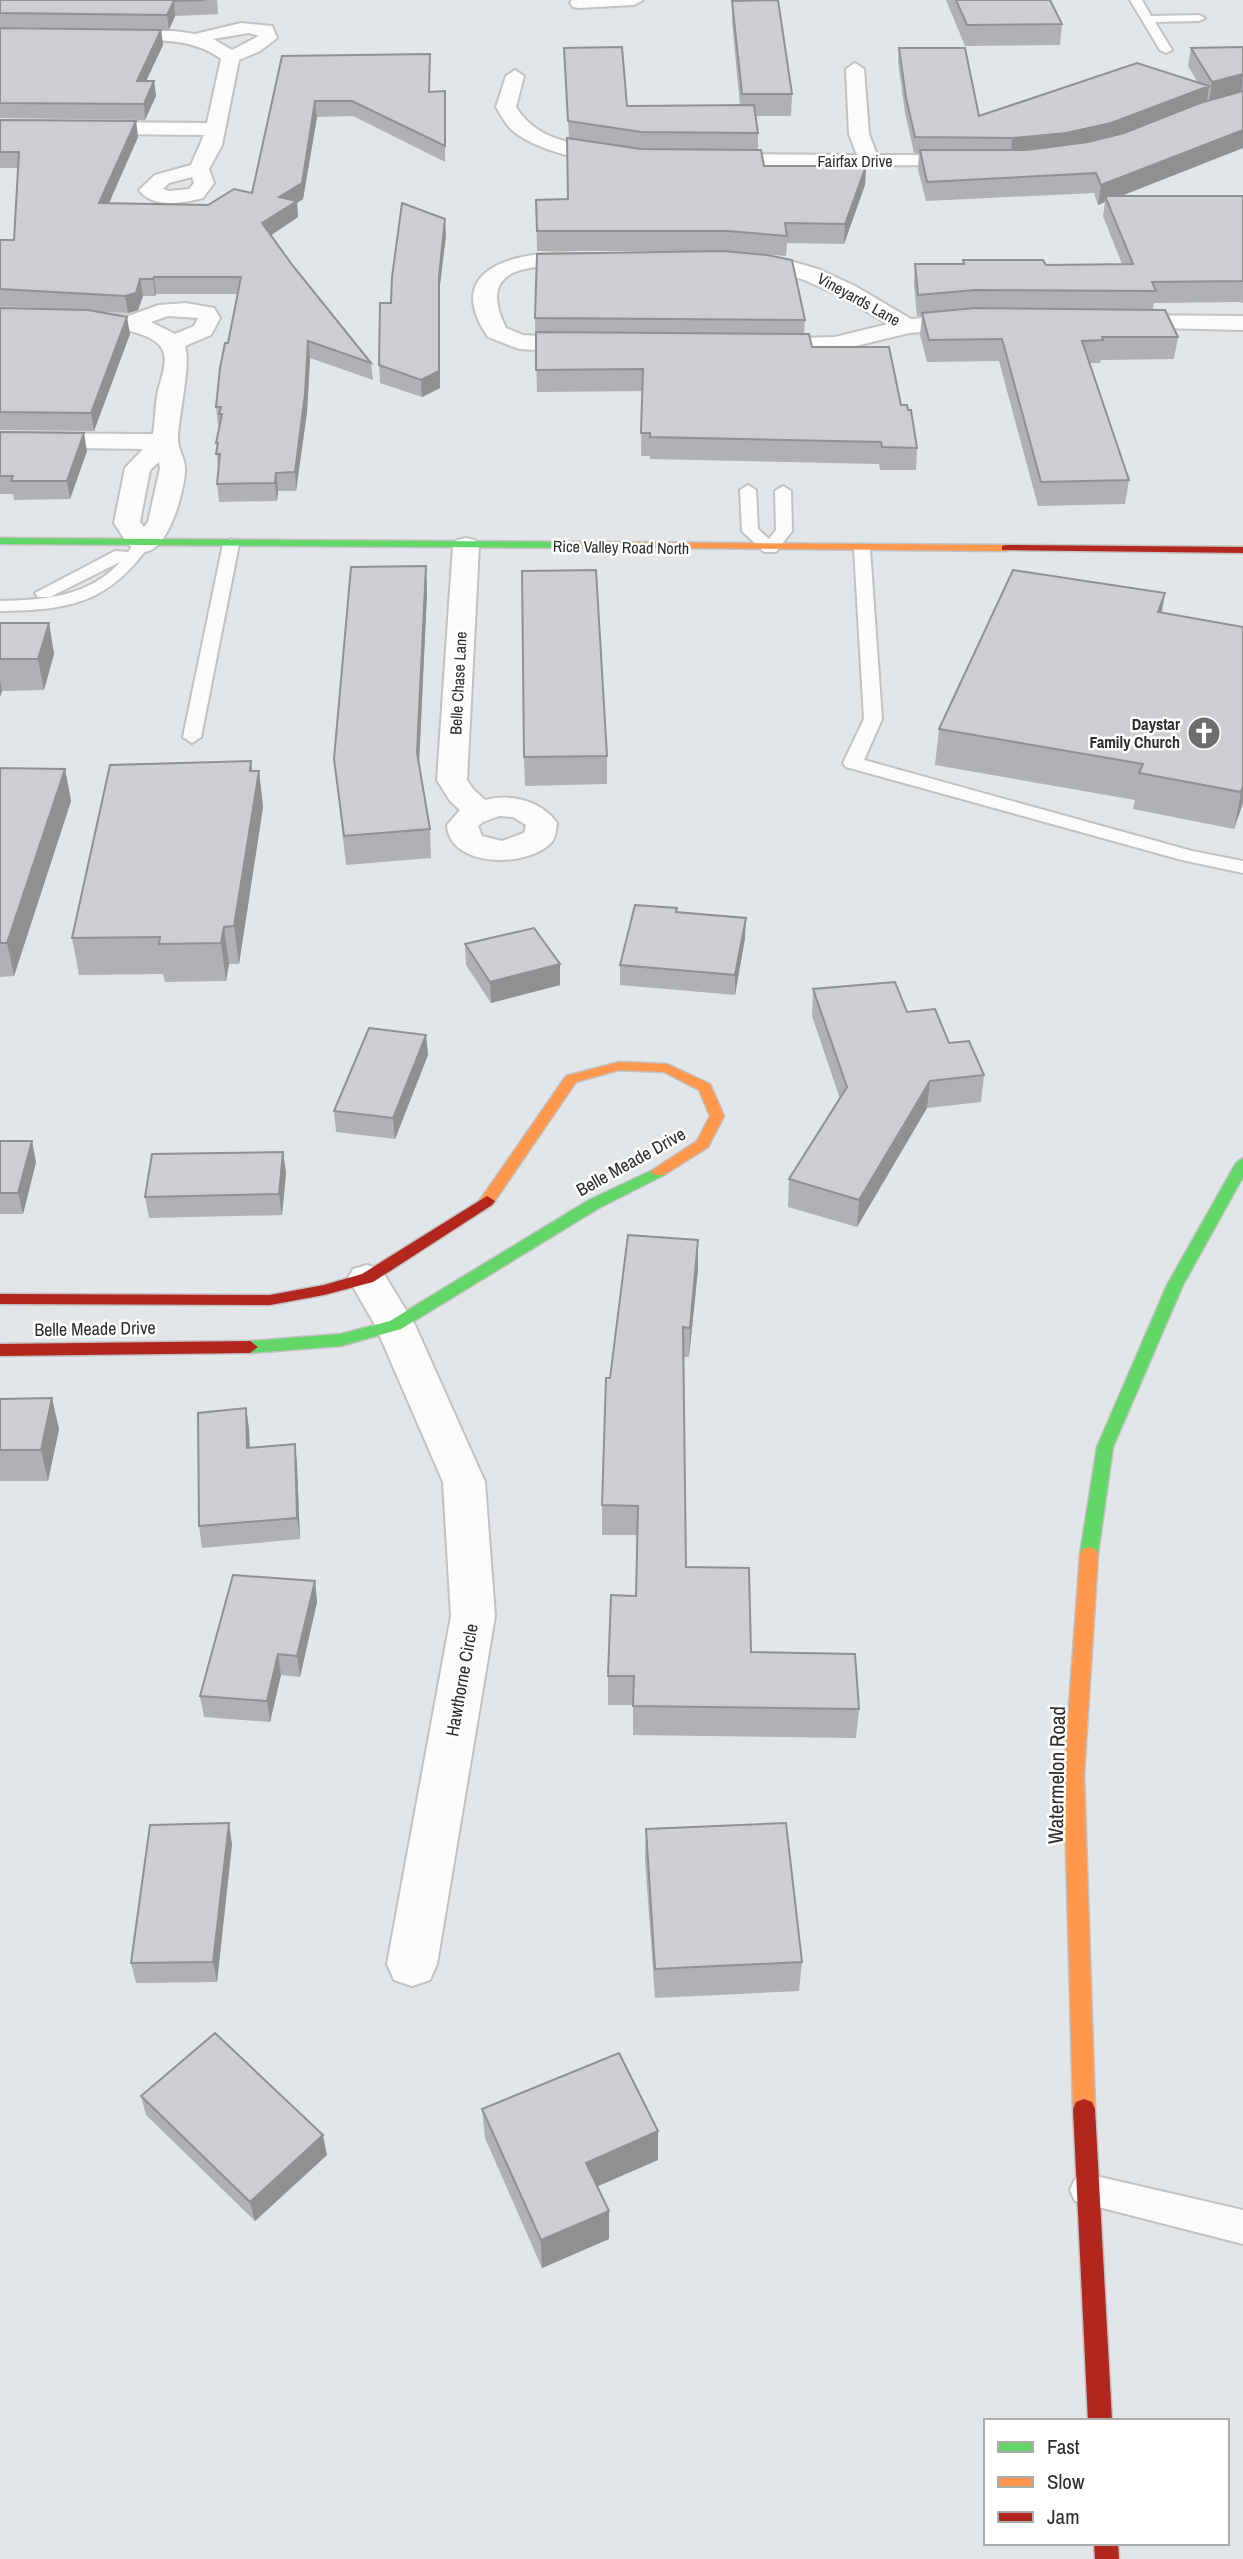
<svg xmlns="http://www.w3.org/2000/svg" width="1243" height="2559" font-family="'Archivo Narrow',sans-serif">
	<rect width="100%" height="100%" fill="#e3e6e9"/>
	<g fill="none" stroke-linecap="round" stroke-linejoin="round">
		<defs>
			<path id="lane" d="M1130 0H1142L1151 16 1199 15 1205 18 1199 21 1155 22 1172 50 1166 53 1160 50Z
				M748 485 756 490 758 529 769 539 776 530 775 491 783 486 791 491 792 531 776 552H764L742 531 740 490Z
				M143 538 151 543C109 603 71 610 0 611V601C44 600 89 597 120 562L50 597H38L35 593 115 551 128 552 137 539Z
				M231 539 239 544 201 737 192 743 183 737 223 544Z
				M862 544 870 549 882 719 864 760 1192 851 1243 861V873L1182 860 846 767 843 763 864 719 854 549Z
				M1087 2174 1243 2210V2244L1075 2201 1070 2190 1075 2179Z"/>
			<path id="street" d="M572 0H643L634 5 579 8 573 7 570 3Z
				M241 23 272 26 277 38 260 51 239 60 222 145 209 169 214 183 203 198C183 203 153 209 139 190L155 175 191 165 204 135 0 133V121L207 123 221 59C189 35 149 41 111 41L102 36 111 31H174L195 34ZM249 33 259 36 232 50 213 39ZM192 177 194 183 189 189 169 191 163 189 169 183Z
				M855 63 864 69 869 134 877 155H970L977 157 980 161 977 165 711 166 704 164 701 160 704 156 711 154 857 155 849 134 846 69Z
				M515 70 524 76 516 107C541 147 586 143 627 153L630 157 627 161C600 168 532 149 512 130 505 124 501 115 496 107L506 76Z
				M556 253 596 255 599 260 596 265 588 266C543 266 472 259 506 328L523 335 590 339 598 341 602 346 598 351 590 353 519 349 488 337C445 274 504 255 556 253Z
				M743 255 790 261 818 269 855 286 911 319 972 314 980 316 983 321 980 326 972 328 909 333 835 351H750L746 346 750 341 758 339 835 337 888 324 840 296 802 279 735 266 732 261 735 256Z
				M186 303 214 308 220 318 211 335 185 346C191 364 179 414 178 437 177 448 185 458 185 468 186 488 165 568 134 549 126 544 119 530 114 523L125 468 143 449 0 447V433L153 434C155 422 155 409 157 396 159 383 167 367 164 354 158 318 30 323 0 322V308L128 316 159 305ZM168 316 198 318 194 326 175 334 151 322ZM159 462 160 468 148 522 144 527 140 522 150 470Z
				M1120 315 1243 316V330L1112 327 1109 322 1112 317Z
				M466 538 475 540 479 546 467 780 473 789 485 800C511 793 542 801 557 823 556 830 556 838 551 843 527 868 449 868 447 825L460 810 450 801 437 780 453 546 457 540ZM499 816 513 817 526 825 524 833 502 841 482 836 478 826 483 822Z
				M367 1265 381 1269 415 1325 485 1482 495 1616 437 1964 430 1980 412 1986 394 1980 387 1964 451 1616 443 1482 375 1325 348 1278 353 1269Z"/>
			<path id="fast" d="M0 538 580 542 585 545 580 548 0 544Z
				M1243 1158V1177L1183 1285 1113 1447 1098 1554 1095 1559H1083L1080 1554 1097 1447 1167 1285 1236 1163Z
				M659 1167 667 1172 664 1175 599 1208 401 1329 341 1346 250 1353 242 1347 250 1341 341 1334 390 1321 589 1200Z"/>
			<path id="slow" d="M580 542 1006 545 1011 548 1006 551 576 547V543Z
				M619 1062 667 1064 710 1084 724 1116 708 1147 664 1175H654L651 1172 654 1169 697 1141 710 1116 699 1090 664 1072 619 1070 576 1082 492 1205H482L479 1201 482 1197 566 1076Z
				M1089 1547 1095 1549 1098 1554 1084 1775 1095 2109 1092 2116 1084 2119 1076 2116 1073 2109 1064 1775 1080 1554 1083 1549Z"/>
			<path id="jam" d="M1006 545 1243 547V553L1002 550V546Z
				M487 1196 495 1201 492 1205 373 1282 324 1295 270 1305 0 1304V1294L270 1295 324 1285 362 1274Z
				M250 1341 258 1347 250 1353 0 1356V1344Z
				M1084 2099 1092 2102 1095 2109 1112 2421H1088L1073 2109 1076 2102Z
				M1094 2543H1118L1119 2559H1095Z"/>
		</defs>
		<!-- lane casing -->
		<use href="#lane" stroke="#c1c2c1" stroke-width="4"/>
		<!-- street casing -->
		<use href="#street" stroke="#c1c2c1" stroke-width="4"/>
		<!-- fast casing -->
		<use href="#fast" stroke="#c1c2c1" stroke-width="3"/>
		<!-- slow casing -->
		<use href="#slow" stroke="#c1c2c1" stroke-width="3"/>
		<!-- jam casing -->
		<use href="#jam" stroke="#c1c2c1" stroke-width="3"/>
		<!-- lane -->
		<use href="#lane" fill="#fbfbfc" fill-rule="evenodd"/>
		<!-- street -->
		<use href="#street" fill="#fbfbfc" fill-rule="evenodd"/>
		<!-- fast -->
		<use href="#fast" fill="#63d668" fill-rule="evenodd"/>
		<!-- slow -->
		<use href="#slow" fill="#ff974d" fill-rule="evenodd"/>
		<!-- jam -->
		<use href="#jam" fill="#b3261e" fill-rule="evenodd"/>
	</g>
	<!-- wall -->
	<path fill="#afb1b4" d="M0 0H217L218 14 175 16 169 30 0 27Z
		M946 0H1050L1062 24 1060 45 965 46Z
		M732 1 792 94 791 116H755L758 133V150L764 166H866L865 185 844 244 787 243 786 256 727 251H537L536 200 568 199 569 138 564 48 627 106 740 105 732 22Z
		M0 28 161 30 163 45 146 81H154L156 96 145 120 0 118Z
		M1243 47V148L1121 196H1243V303L1240 302 1154 303 1153 310 1178 337 1174 359 1101 360 1100 363H1089L1129 480 1125 504 1038 506 999 361 927 362 920 335 922 316H917L914 285 915 264H962L963 260 1046 265 1122 264 1103 216 1105 202 1098 205 1094 193 926 201 918 169 919 153H914L905 113 898 62 899 48 979 116 1198 83 1188 66 1191 48Z
		M430 54V92L445 91V162L353 116 317 117 303 199 297 203 298 217 271 235 293 266 371 363 373 380 310 358 307 412 296 491H278L277 501 219 502 217 484 218 472 216 443 219 425H218L216 407 238 294H156L155 296H143L138 310 128 313 96 312 130 334 94 431 0 430V308L55 309 0 306V240H14L18 168H0V120L136 121 138 137 109 203 208 205 252 193 282 56Z
		M446 235 439 293 440 388 422 397 380 383 379 365 391 303Z
		M535 318 805 320 804 334 812 347 908 410 917 448 916 470H880L879 464 650 459V456H641L642 391 537 392Z
		M0 432 87 451 70 499 14 500 13 494H0Z
		M426 566 427 593 419 768 430 829 431 858 346 865 334 759Z
		M1161 613 1243 627V803L1234 829 1133 809 1135 800 935 765 939 729Z
		M0 623H49L54 654 44 690 2 691 0 697Z
		M607 756V784L525 786 524 757Z
		M0 768 65 769 71 801 14 976 0 977Z
		M253 771H259L263 807 239 964H229L226 981 165 982 163 974 79 975 72 938Z
		M677 912 745 938 735 995 620 985V965Z
		M465 944 560 985 491 1003 466 965Z
		M813 989 949 1043 984 1075 981 1102 927 1108 857 1227 788 1207 789 1179 840 1099 812 1016Z
		M426 1035 428 1055 395 1139 336 1132 334 1111Z
		M0 1141 36 1162 23 1214H0Z
		M283 1152 286 1173 282 1215 149 1218 145 1197Z
		M698 1240V1269L689 1357H684L686 1567 751 1652 859 1709 856 1738 633 1735V1705H608V1676L636 1596 637 1535H602V1505L610 1378Z
		M0 1399 59 1429 48 1481H0V1483Z
		M246 1408 249 1429 250 1448 295 1444 297 1466 300 1539 202 1548 199 1526Z
		M315 1581 317 1602 300 1677 281 1675 270 1722 204 1717 200 1696Z
		M646 1829 802 1962 799 1991 655 1998 645 1859Z
		M232 1844 217 1982 136 1983 131 1963Z
		M141 2096 327 2155 255 2221 146 2115Z
		M482 2109 658 2131V2160L597 2186 609 2239 542 2268 485 2138Z"/>
	<!-- shaded-wall -->
	<path fill="#8f9092" d="M174 1 175 16 169 30 167 15Z
		M161 30 163 45 139 96 137 81Z
		M1243 74 1242 92 1209 101 1212 82Z
		M154 81 156 96 145 120 144 104Z
		M1209 86 1207 101 1109 138 1064 148 1011 153 1012 138Z
		M315 101 317 117 303 199 297 203 298 217 264 240 262 223 279 197Z
		M136 121 138 137 102 219 99 203Z
		M1243 130V148L1108 201 1105 196V202L1098 205 1101 185Z
		M866 166 865 185 844 244 845 224Z
		M445 219 446 235 439 293 440 388 422 397 421 380 439 277Z
		M154 277 156 294 155 296 153 279Z
		M140 279 143 296 138 310 128 313 125 296Z
		M127 317 130 334 94 431 91 413Z
		M308 341 310 358 307 412 296 491 295 472Z
		M84 433 87 451 70 499 67 481Z
		M276 473 278 491 277 501 275 483Z
		M426 566 427 593 418 782 417 753Z
		M1165 593 1159 628 1158 612Z
		M49 623 54 654 44 690 38 659Z
		M0 680 2 691 0 697Z
		M251 761 255 793 259 771 263 807 239 964 234 926Z
		M65 769 71 801 14 976 7 943Z
		M1243 786V803L1234 829 1241 792Z
		M746 918 745 938 735 995V975Z
		M224 927 229 964 226 981 221 943Z
		M560 964V985L491 1003 490 982Z
		M426 1035 428 1055 395 1139 393 1118Z
		M930 1081 927 1108 857 1227 859 1200Z
		M32 1141 36 1162 23 1214 18 1193Z
		M283 1152 286 1173 282 1215 279 1194Z
		M698 1240V1269L689 1357 690 1328Z
		M52 1398 59 1429 48 1481 41 1450Z
		M246 1408 249 1429 250 1470 247 1448Z
		M295 1444 297 1466 300 1539 297 1518Z
		M315 1581 317 1602 300 1677 297 1656Z
		M278 1654 281 1675 270 1722 267 1701Z
		M229 1823 232 1844 217 1982 213 1962Z
		M658 2131V2160L587 2191 586 2163Z
		M323 2135 327 2155 255 2221 250 2202Z
		M609 2211V2239L542 2268 541 2240Z"/>
	<!-- building -->
	<path fill="#ccced1" stroke="#8f9092" stroke-width="2" d="M0 0H205L174 1 167 15 0 13Z
		M778 0 792 94H742L732 1Z
		M956 0H1050L1062 24 967 25Z
		M0 28 161 30 137 81H154L144 104 0 103Z
		M622 47 627 106 754 105 758 133 641 132 568 121 564 48Z
		M1243 47V74L1212 82 1191 48Z
		M899 48H965L979 116 1137 63 1209 86 1111 123 1066 133 1012 138 915 137 906 98Z
		M430 54 429 92 445 91V146L352 101H315L302 183 279 197 297 201 262 223 293 266 371 363 308 341 305 394 295 472 276 473 275 483 217 484 220 454H216L218 443H216L222 414H219L221 407H216L220 368 225 343H228L241 277H154L153 279H140L136 293 125 296 0 289V240H14L19 152H0V120L136 121 99 203 208 205 234 189 252 193 282 56Z
		M1243 91V130L1101 185 1096 173 927 182 920 150H1027L1088 142 1124 133 1200 103Z
		M567 138 641 149 761 150 764 166H866L845 224 785 223 787 236 728 231H537L536 200 568 199Z
		M1105 196H1243V281L1152 282 1156 291 975 290 918 295 915 264H964L963 260H1043L1046 265 1133 264Z
		M402 203 445 219 439 277V371L421 380 379 365 380 303H391L392 277Z
		M723 251 767 255 792 260 805 320 535 318 537 254Z
		M0 308 88 310 127 317 91 413 0 412Z
		M975 308 1165 310 1178 337H1102L1103 340 1082 341 1129 480 1041 482 1002 339 929 340 922 313Z
		M536 332 809 334 812 347H889L901 405H907L908 410H911L917 448 882 447 881 442 650 437V433H641L643 369 536 370Z
		M0 432 84 433 67 481H11L13 476H0Z
		M426 566 417 753 430 829 344 836 334 759 351 567Z
		M596 570 607 756 524 757 522 571Z
		M1013 570 1165 593 1158 612 1243 627V786L1241 792 1139 773 1143 764 939 729Z
		M0 623H49L38 659H0Z
		M251 761 250 771H259L234 926 224 927 221 943 159 944 160 937 72 938 110 765Z
		M0 768 65 769 7 943H0Z
		M635 905 677 908 676 912 746 918 735 975 620 965Z
		M534 928 560 964 490 982 465 944Z
		M895 982 907 1012 935 1009 949 1043 969 1041 984 1075 930 1081 859 1200 789 1179 847 1087 813 989Z
		M369 1028 426 1035 393 1118 334 1111Z
		M0 1141H32L18 1193H0Z
		M283 1152 279 1194 145 1197 152 1154Z
		M628 1235 698 1240 690 1328 683 1327 686 1567 749 1568 751 1652 855 1654 859 1709 633 1706 634 1676H608L611 1595 636 1596 638 1506 602 1505 606 1378H610Z
		M52 1398 41 1450H0V1399Z
		M246 1408 247 1448 295 1444 297 1518 199 1526 198 1413Z
		M233 1575 315 1581 297 1656 278 1654 267 1701 200 1696Z
		M229 1823 213 1962 131 1963 150 1825Z
		M786 1823 802 1962 655 1969 646 1829Z
		M215 2033 323 2135 250 2202 141 2096Z
		M619 2053 658 2131 586 2163 609 2211 541 2240 482 2109Z"/>
	<!-- icons -->
	<defs>
		<symbol id="church-disc" viewBox="-11 -11 22 22"><circle r="9.5" fill="#6c6d6e" stroke="#fff"/><path d="M-1.2-6h2.4v3.5h3.3v2.4h-3.3V6h-2.4V-.1h-3.3v-2.4h3.3Z" fill="#fff"/></symbol>
	</defs>
	<g fill-rule="evenodd">
		<use href="#church-disc" x="1185" y="714" width="38" height="38"/>
	</g>
	<g text-anchor="middle" stroke-width="5" stroke-linejoin="round" paint-order="stroke">
		<!-- far-street labels -->
		<g font-size="16" fill="#2c2c2c" stroke="#fff">
			<text x="855" y="167">Fairfax Drive</text>
			<text transform="translate(859 299) rotate(29)" y="6">Vineyards Lane</text>
			<text transform="translate(621 547) rotate(1)" y="6">Rice Valley Road North</text>
			<text transform="translate(458 683) rotate(-87)" y="6">Belle Chase Lane</text>
		</g>
		<!-- far-poi labels -->
		<g font-size="16" font-weight="bold" fill="#2c2c2c" stroke="#fff" text-anchor="end">
			<text x="1180" y="730">Daystar<tspan x="1180" dy="18">Family Church</tspan></text>
		</g>
		<!-- street labels -->
		<g font-size="18" fill="#2c2c2c" stroke="#fff">
			<text transform="translate(631 1162) rotate(-29)" y="6">Belle Meade Drive</text>
			<text transform="translate(95 1329) rotate(-1)" y="6">Belle Meade Drive</text>
			<text transform="translate(462 1680) rotate(-80)" y="6">Hawthorne Circle</text>
		</g>
		<!-- near-street labels -->
		<g font-size="21" fill="#2c2c2c" stroke="#fff">
			<text transform="translate(1057 1775) rotate(-89)" y="7">Watermelon Road</text>
		</g>
	</g>
	<!-- legend -->
	<rect x="984" y="2419" width="245" height="126" fill="#ffffff" stroke="#ababab" stroke-width="2"/>
	<rect x="998" y="2442" width="35" height="10" fill="#63d668" stroke="#ababab" stroke-width="2"/>
	<text x="1047" y="2454" font-size="21" fill="#2c2c2c">Fast</text>
	<rect x="998" y="2477" width="35" height="10" fill="#ff974d" stroke="#ababab" stroke-width="2"/>
	<text x="1047" y="2489" font-size="21" fill="#2c2c2c">Slow</text>
	<rect x="998" y="2512" width="35" height="10" fill="#b3261e" stroke="#ababab" stroke-width="2"/>
	<text x="1047" y="2524" font-size="21" fill="#2c2c2c">Jam</text>
</svg>
